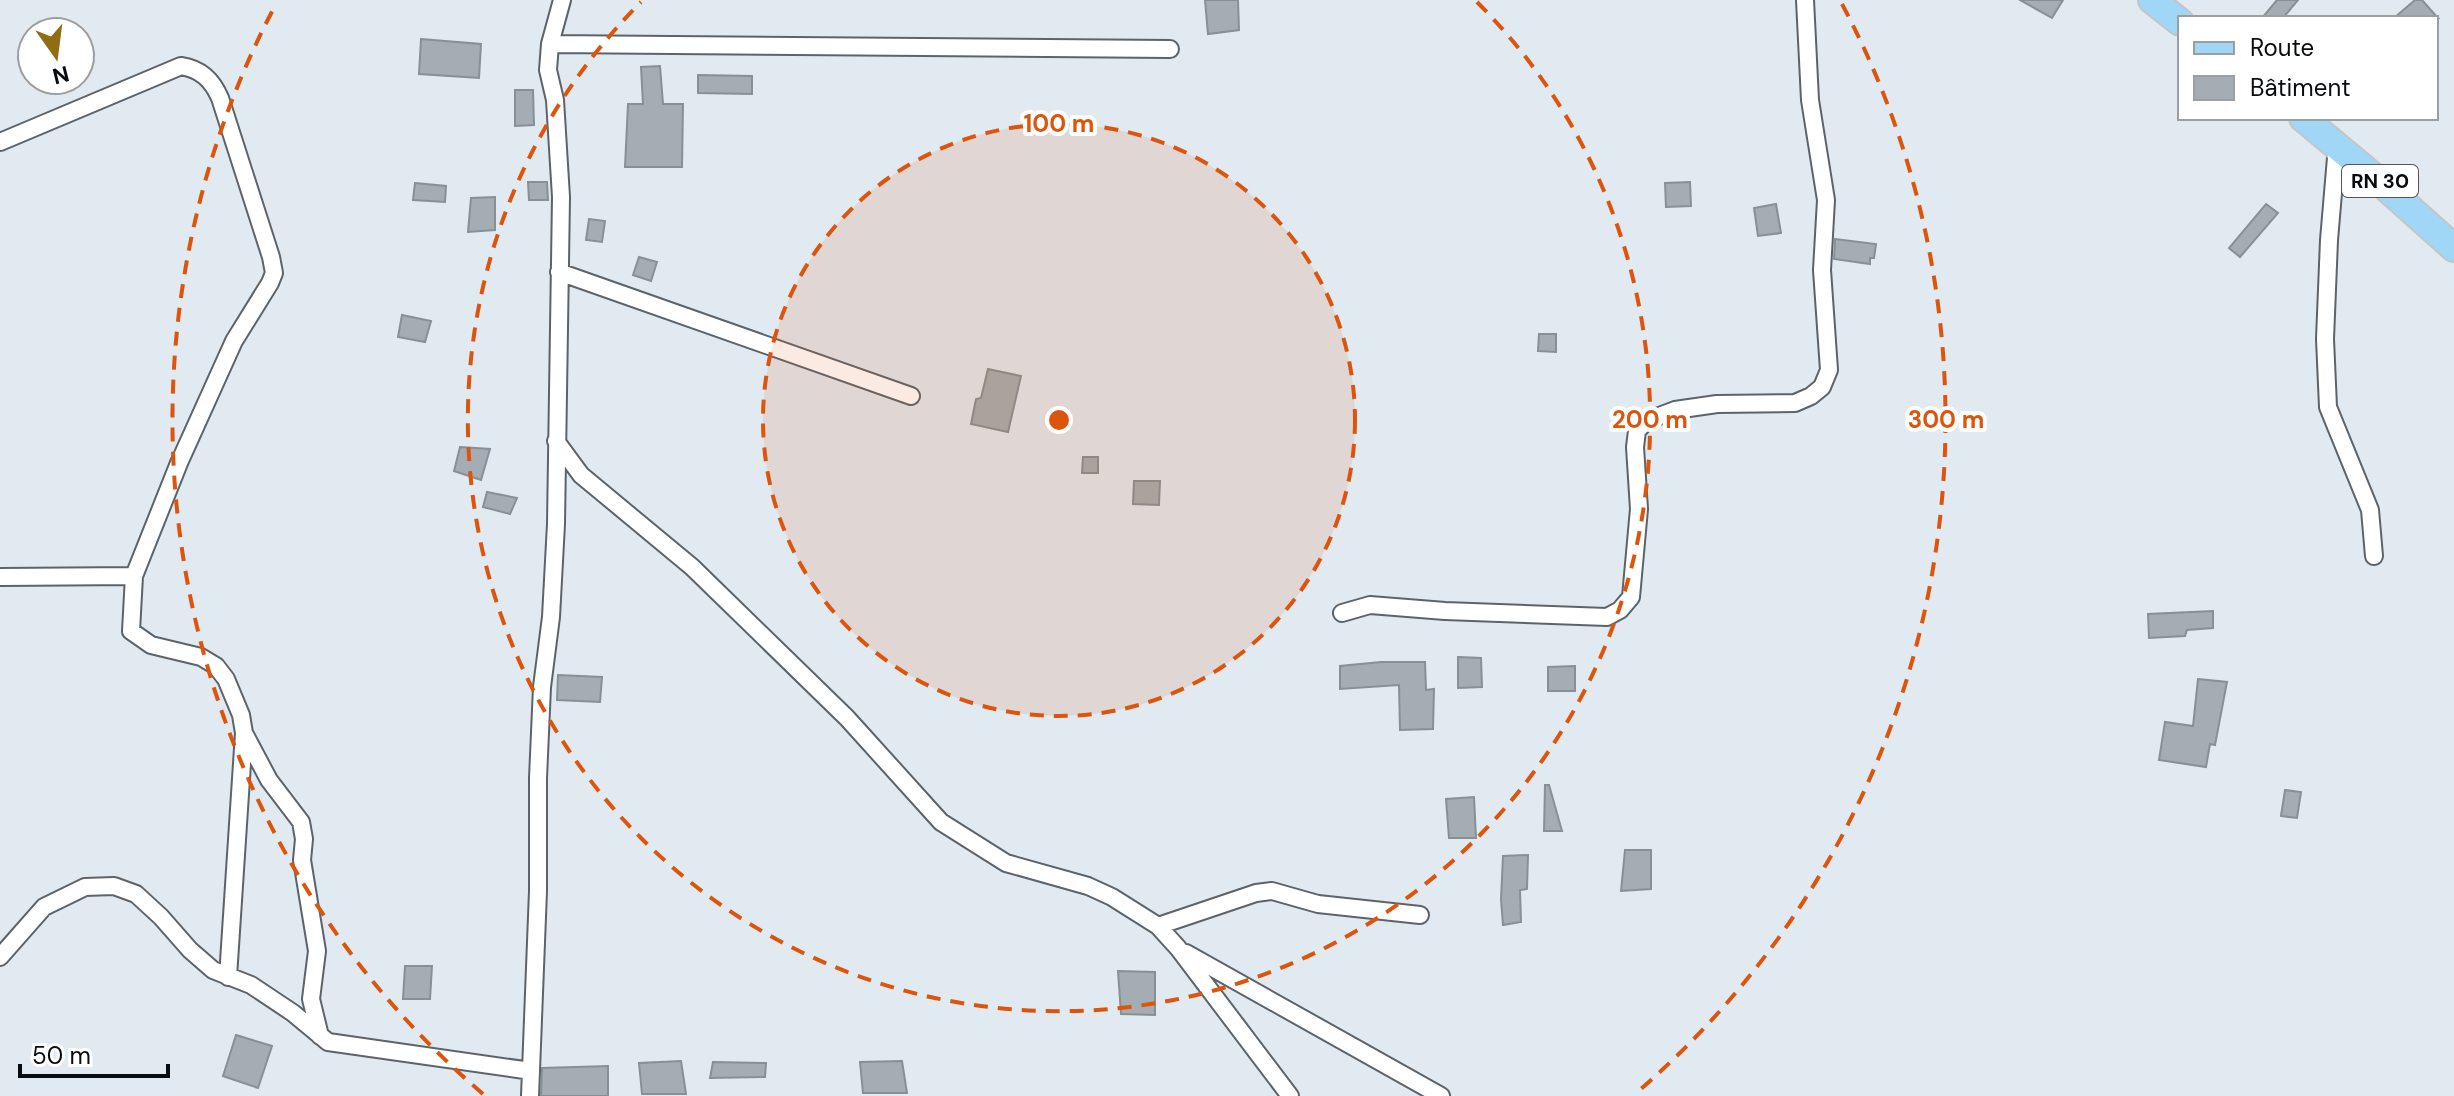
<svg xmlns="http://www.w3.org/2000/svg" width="2454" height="1096" font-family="'DM Sans',sans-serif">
	<rect width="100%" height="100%" fill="#e1eaf1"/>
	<!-- building -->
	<path fill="#a4adb3" stroke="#879095" stroke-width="2" d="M1205 0H1238L1239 30 1208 34Z
		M2020 0H2063L2052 18Z
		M2277 0H2298L2283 18H2262Z
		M2415 0H2422L2438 18H2394Z
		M421 39 481 44 479 78 419 74Z
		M660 66 663 104H683L682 167H625L628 104H643L641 67Z
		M698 75 752 76V94L698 93Z
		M515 90H533L534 125 515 126Z
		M528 182H547L548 200H529Z
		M1690 182 1691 206 1666 207 1665 183Z
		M415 183 446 186 445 202 413 200Z
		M495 197V230L468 232 471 198Z
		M1776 204 1781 233 1758 236 1754 208Z
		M2266 204 2278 213 2240 257 2229 248Z
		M589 219 605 221 602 242 586 240Z
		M1835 239 1876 244 1874 258H1870V264L1834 259Z
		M639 257 657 262 651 281 633 275Z
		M402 315 431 321 425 342 398 337Z
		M1539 334H1556V352L1538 351Z
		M988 369 1021 376 1008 432 971 424 976 399 981 398Z
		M460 447 490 449 481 480 454 471Z
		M1083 457H1098V473H1082Z
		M1134 481H1160L1159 505 1133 504Z
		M487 492 517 498 510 514 483 507Z
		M2213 611V628L2187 630 2185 636 2149 638 2148 614Z
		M1458 657 1481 658 1482 687 1458 688Z
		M1381 662H1425L1426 690 1434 689 1433 729 1400 730 1399 685 1340 689V666Z
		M1575 666V691H1548V667Z
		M558 675 602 677 600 702 557 700Z
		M2198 679 2227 682 2215 745 2210 744 2206 767 2159 760 2165 722 2193 726Z
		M1545 785H1549L1562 831H1544Z
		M2285 790 2301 792 2297 818 2281 816Z
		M1474 797 1476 838H1449L1446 799Z
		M1625 850H1651V889L1621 891Z
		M1528 855 1527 889 1520 890 1521 922 1503 925 1501 899 1503 856Z
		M405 966H432L430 999H403Z
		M1118 971 1155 972V1015L1121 1014Z
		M236 1035 272 1046 258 1088 223 1076Z
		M681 1061 686 1094H642L639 1063Z
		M902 1061 907 1093H863L860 1062Z
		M713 1062 766 1063 765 1077 710 1078Z
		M608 1066V1096H541L542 1068Z"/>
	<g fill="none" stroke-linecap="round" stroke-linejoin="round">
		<defs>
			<path id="minor" d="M550 44 1170 49
				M0 142 181 66C201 69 212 80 220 98L271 257 274 273 270 283 234 341 179 463 134 576 131 631 151 645 201 657 216 666 226 679 241 715 244 733 269 780 301 822 304 839 302 860 317 951 311 999 320 1036
				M2337 146 2329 240 2325 339 2328 407 2370 510 2374 556
				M559 272 911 396
				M556 441 581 475 692 567 847 718 941 822 1006 863 1088 886 1112 897 1158 926 1178 948 1290 1096
				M0 577 134 576
				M1342 613 1370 605 1445 611 1607 617 1620 610 1631 597 1639 509 1635 447 1637 431 1646 421 1675 410 1717 404 1795 403 1811 396 1822 387 1829 370 1822 270 1826 200 1810 100 1805 0
				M1158 926 1256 893 1272 891 1318 904 1420 915
				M1186 953 1441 1096
				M0 957 44 907 85 887 114 886 136 894 161 917 190 950 213 970 251 985 293 1013 328 1042 531 1071
				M228 977 244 733
				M530 1096 538 891V778L542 687 551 617 556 524 561 197 555 100 548 70 550 44 562 0"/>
			<path id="primary" d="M2152 0 2180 22
				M2303 118 2380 182 2454 248"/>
		</defs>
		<!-- minor casing -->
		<use href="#minor" stroke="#5c646a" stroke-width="20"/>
		<!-- primary casing -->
		<use href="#primary" stroke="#c4c5c5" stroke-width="30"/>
		<!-- minor -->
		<use href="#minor" stroke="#fff" stroke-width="16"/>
		<!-- primary -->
		<use href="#primary" stroke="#a0d7f6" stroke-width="26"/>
	</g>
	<!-- distance rings -->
	<circle cx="1059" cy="420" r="296" fill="#dd550c" fill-opacity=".12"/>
	<g fill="none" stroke="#dd550c" stroke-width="4" stroke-dasharray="14 10">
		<circle cx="1059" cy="420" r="296"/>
		<path d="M1477 2A591 591 0 1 1 641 2"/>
		<path d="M483 1094A887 887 0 0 1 276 4M1842 4A887 887 0 0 1 1635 1094"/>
	</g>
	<g text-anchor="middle" stroke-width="8" stroke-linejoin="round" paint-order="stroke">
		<!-- shield labels -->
		<rect fill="#fff" stroke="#535556" stroke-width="2" x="2342" y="165" width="76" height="32" rx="6"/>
		<g font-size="20" font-weight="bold" fill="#090c0e">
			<text x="2380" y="188">RN 30</text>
		</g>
	</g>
	<circle cx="1059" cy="420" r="12" fill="#dd550c" stroke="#fff" stroke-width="4"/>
	<g font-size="24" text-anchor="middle" font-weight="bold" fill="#dd550c" stroke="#fff" stroke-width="8" stroke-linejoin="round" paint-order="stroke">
		<text x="1059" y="132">100 m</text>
		<text x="1650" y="428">200 m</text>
		<text x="1946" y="428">300 m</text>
	</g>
	<!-- legend -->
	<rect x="2178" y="16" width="260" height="104" fill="#ffffff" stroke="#9d9e9f" stroke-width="2"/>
	<rect x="2194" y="42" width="40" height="12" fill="#a0d7f6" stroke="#9d9e9f" stroke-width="2"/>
	<text x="2250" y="56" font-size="24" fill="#090c0e">Route</text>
	<rect x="2194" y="76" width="40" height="24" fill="#a4adb3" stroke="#9d9e9f" stroke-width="2"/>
	<text x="2250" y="96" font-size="24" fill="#090c0e">Bâtiment</text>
	<!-- north arrow -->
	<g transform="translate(56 56) rotate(166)"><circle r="38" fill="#ffffff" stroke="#9d9e9f" stroke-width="2"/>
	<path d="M0-6L14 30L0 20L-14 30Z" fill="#8f6d12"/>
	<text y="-12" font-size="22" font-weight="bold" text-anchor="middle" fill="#090c0e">N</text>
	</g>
	<!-- scale -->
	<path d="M20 1064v12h148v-12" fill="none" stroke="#090c0e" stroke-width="4"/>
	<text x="32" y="1064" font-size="24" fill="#090c0e" stroke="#ffffff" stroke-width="6" paint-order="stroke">50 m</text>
</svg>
